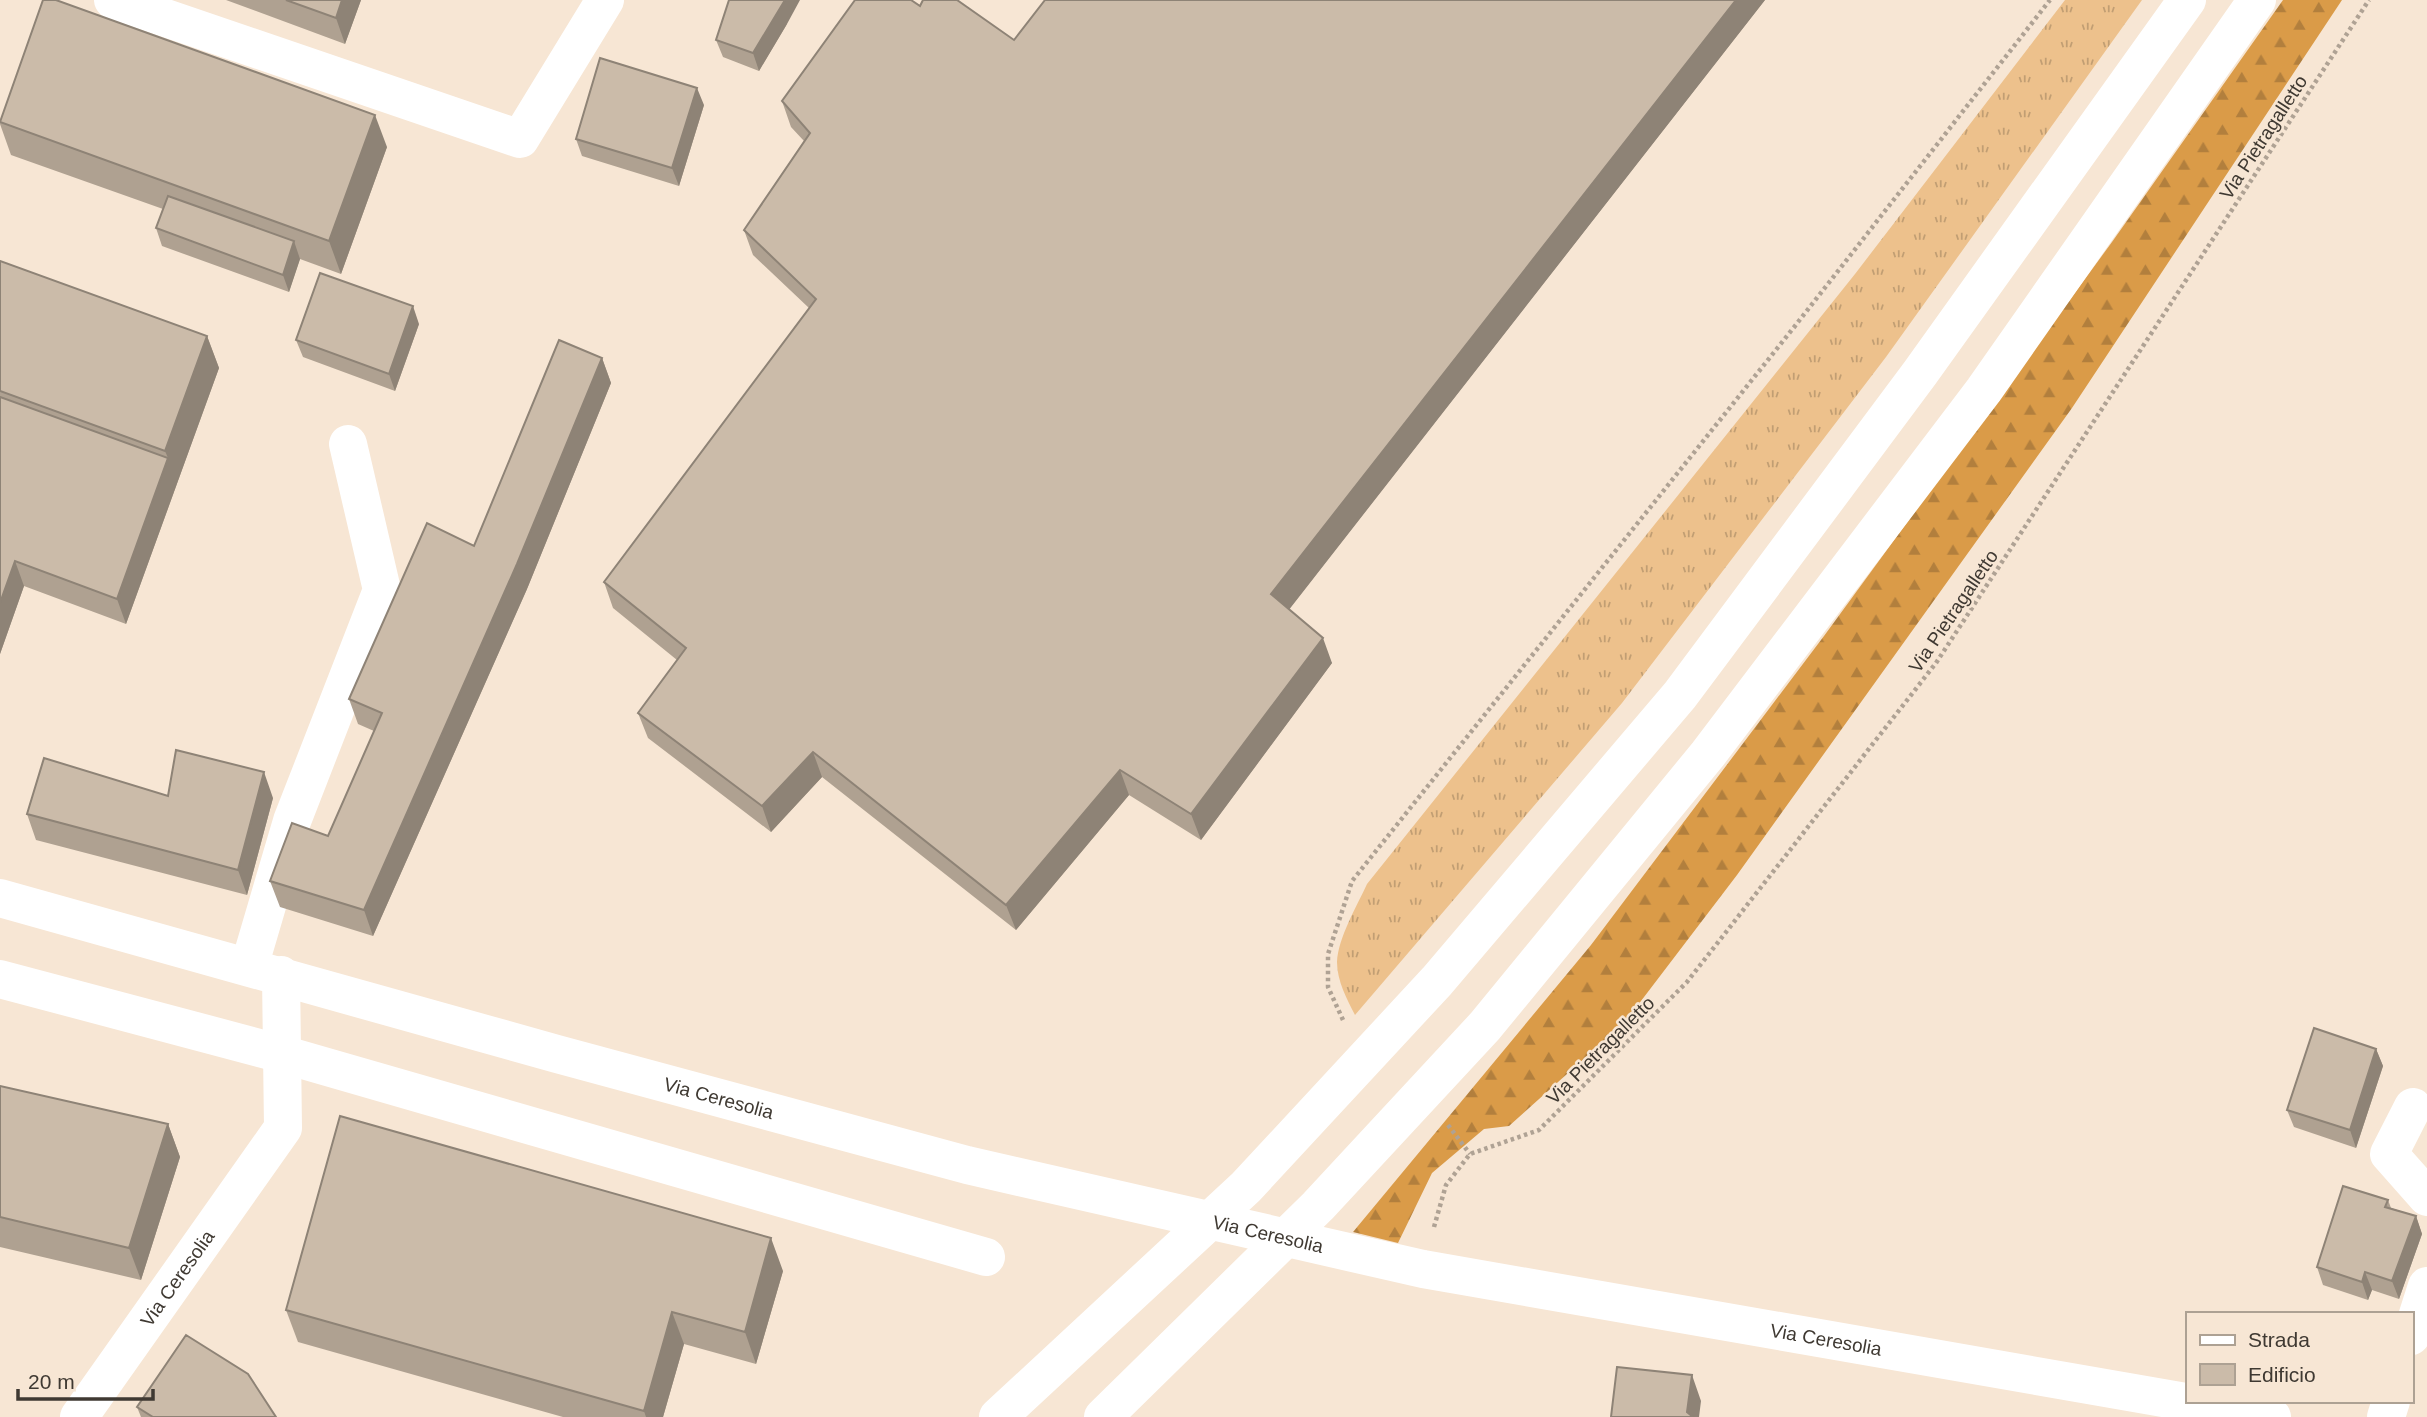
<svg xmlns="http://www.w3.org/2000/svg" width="2427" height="1417" font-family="Helvetica,sans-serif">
	<defs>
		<pattern id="grass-tufts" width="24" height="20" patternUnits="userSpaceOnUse" patternTransform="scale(1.75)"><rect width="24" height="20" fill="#edc18c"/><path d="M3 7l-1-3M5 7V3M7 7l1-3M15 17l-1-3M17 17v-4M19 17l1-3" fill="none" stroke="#c19e73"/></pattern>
		<pattern id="forest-firs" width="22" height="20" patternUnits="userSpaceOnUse" patternTransform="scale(1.75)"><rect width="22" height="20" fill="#da9b48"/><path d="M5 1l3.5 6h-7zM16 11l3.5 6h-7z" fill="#b27f3d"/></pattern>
	</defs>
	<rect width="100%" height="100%" fill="#f7e6d4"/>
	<!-- grass -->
	<path fill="url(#grass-tufts)" d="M2065 0H2142L1886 357 1622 703 1355 1015C1347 999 1337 981 1337 962 1338 938 1357 906 1367 884L1855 274Z"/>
	<!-- forest -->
	<path fill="url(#forest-firs)" d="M2283 0H2342L2072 408 1737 875 1625 1022 1509 1126 1484 1129 1432 1173 1398 1243 1353 1232 1591 945 1824 636 2112 242Z"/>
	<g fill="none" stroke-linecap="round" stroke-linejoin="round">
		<!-- path -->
		<path stroke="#afa294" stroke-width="4.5" stroke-dasharray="3.5 3.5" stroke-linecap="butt" d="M1343 1020 1328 987V954L1352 881 1795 326 2050 0
			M1448 1125 1470 1154
			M1434 1227 1446 1185 1470 1154 1539 1130 1687 982 1936 663 2369 0"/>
		<!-- minor -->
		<g stroke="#fff" stroke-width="38">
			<path d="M113 0 520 139 605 0"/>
			<path d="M249 967 292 821 382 590 348 444"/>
			<path d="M0 979 282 1054 986 1257"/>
			<path d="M2413 1107 2389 1154 2427 1197"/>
			<path d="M2411 1336 2427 1286"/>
			<path id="s1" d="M79 1417 283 1128 281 975"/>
			<path d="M2386 1417 2391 1401"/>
		</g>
		<!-- major -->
		<path stroke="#fff" stroke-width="38" id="s2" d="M0 898 557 1054 967 1165 1151 1207 1423 1269 2272 1417"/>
		<!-- highway -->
		<path stroke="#fff" stroke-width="38" d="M998 1417 1246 1187 1437 981 1680 695 1920 373 2187 0
			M1103 1417 1318 1206 1485 1026 1708 754 1984 390 2257 0"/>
	</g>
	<!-- wall -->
	<path fill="#afa191" d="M226 0H361L345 44Z
		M1045 0H1765L1289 609 1332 663 1201 840 1129 795 1016 930 822 777 771 832 648 738 638 713 677 660 613 608 604 582 809 308 753 255 744 230 804 141 791 127 782 101 920 6 1014 40Z
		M787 24 759 71 723 57 716 40Z
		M704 105 679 186 582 156 576 139Z
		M0 121 387 147 341 274 300 259 289 292 162 246 156 228 163 209 11 155 0 124Z
		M0 261 207 336 219 368 126 624 24 586 0 654Z
		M419 324 395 391 303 357 296 340Z
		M602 358 611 383 527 589 373 936 280 907 270 881 328 836 374 731 358 724 349 699 474 546Z
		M168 796 273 798 247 895 36 840 27 814Z
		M2376 1049 2383 1066 2356 1148 2294 1127 2287 1110Z
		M0 1086 168 1124 180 1157 141 1280 0 1247Z
		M2388 1200 2391 1208 2416 1216 2422 1234 2399 1299 2372 1290 2368 1300 2323 1285 2317 1267Z
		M783 1271 756 1364 684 1344 663 1417H563L298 1342 286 1310Z
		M137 1407 276 1417H141Z"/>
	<!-- shaded-wall -->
	<path fill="#8e8376" d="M342 0H361L345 44 336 18Z
		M785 0H800L787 24 759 71 753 53Z
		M1736 0H1765L1281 620 1271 594Z
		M697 88 704 105 679 186 672 168Z
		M375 115 387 147 341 274 329 241Z
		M294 241 300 259 289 292 283 275Z
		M413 306 419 324 395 391 389 374Z
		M207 336 219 368 126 624 117 599 168 458 165 451Z
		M602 358 611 383 527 589 373 936 364 910Z
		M15 561 24 586 0 654V603Z
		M1323 638 1332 663 1201 840 1191 814Z
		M813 752 822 777 771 832 762 806Z
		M1120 770 1129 795 1016 930 1006 905Z
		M264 772 273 798 247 895 238 870Z
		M2376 1049 2383 1066 2356 1148 2350 1130Z
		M168 1124 180 1157 141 1280 129 1248Z
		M2416 1216 2422 1234 2399 1299 2392 1281Z
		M771 1238 783 1271 756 1364 745 1332Z
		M2365 1272 2372 1290 2368 1300 2362 1282Z
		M672 1312 684 1344 663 1417H646L644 1411Z
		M1692 1375 1701 1401 1699 1417H1689L1687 1412Z"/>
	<!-- building -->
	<path fill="#cbbba9" stroke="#8e8376" stroke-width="2" d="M43 0H56L375 115 329 241 0 122Z
		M286 0H342L336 18Z
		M729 0H785L753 53 716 40Z
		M855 0H911L920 6 923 0H957L1014 40 1045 0H1736L1271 594 1323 638 1191 814 1120 770 1006 905 813 752 762 806 638 713 686 648 604 582 816 299 744 230 810 133 782 101Z
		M600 58 697 88 672 168 576 139Z
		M168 196 294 241 283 275 156 228Z
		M0 261 207 336 165 451 0 391Z
		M320 273 413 306 389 374 296 340Z
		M559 340 602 358 517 564 364 910 270 881 292 823 328 836 382 713 349 699 427 523 474 546Z
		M0 397 168 458 117 599 15 561 0 603Z
		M176 750 264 772 238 870 27 814 44 758 168 796Z
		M2314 1028 2376 1049 2350 1130 2287 1110Z
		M0 1086 168 1124 129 1248 0 1217Z
		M340 1116 771 1238 745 1332 672 1312 644 1411 286 1310Z
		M2343 1186 2388 1200 2385 1207 2416 1216 2392 1281 2365 1272 2362 1282 2317 1267Z
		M186 1335 248 1374 276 1417H153L137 1407Z
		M1617 1367 1692 1375 1687 1412 1693 1417H1611Z"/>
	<g text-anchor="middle" stroke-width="5" stroke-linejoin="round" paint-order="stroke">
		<!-- street labels -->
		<g font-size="19" fill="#3f3932" stroke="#f7e6d4">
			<text transform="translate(2263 137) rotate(-57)" y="7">Via Pietragalletto</text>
			<text transform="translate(1953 611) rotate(-56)" y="7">Via Pietragalletto</text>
			<text transform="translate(1600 1050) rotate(-45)" y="7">Via Pietragalletto</text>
			<text dy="7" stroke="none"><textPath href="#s2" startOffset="746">Via Ceresolia</textPath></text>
			<text dy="7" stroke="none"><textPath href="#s2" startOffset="1312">Via Ceresolia</textPath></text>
			<text dy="7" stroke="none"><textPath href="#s1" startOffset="170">Via Ceresolia</textPath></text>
			<text dy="7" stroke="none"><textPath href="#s2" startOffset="1880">Via Ceresolia</textPath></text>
		</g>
	</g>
	<!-- legend -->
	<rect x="2186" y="1312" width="228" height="91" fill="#f7e6d4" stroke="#ada193" stroke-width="2"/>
	<rect x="2200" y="1335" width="35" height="10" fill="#ffffff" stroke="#ada193" stroke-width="2"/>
	<text x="2248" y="1347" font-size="21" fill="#3f3932">Strada</text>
	<rect x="2200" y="1364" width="35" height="21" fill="#cbbba9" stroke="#ada193" stroke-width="2"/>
	<text x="2248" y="1382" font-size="21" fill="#3f3932">Edificio</text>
	<!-- scale -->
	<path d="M18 1389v10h135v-10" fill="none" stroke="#3f3932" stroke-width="3.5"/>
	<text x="28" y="1389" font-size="21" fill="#3f3932" stroke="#f7e6d4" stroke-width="5" paint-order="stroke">20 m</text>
</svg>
